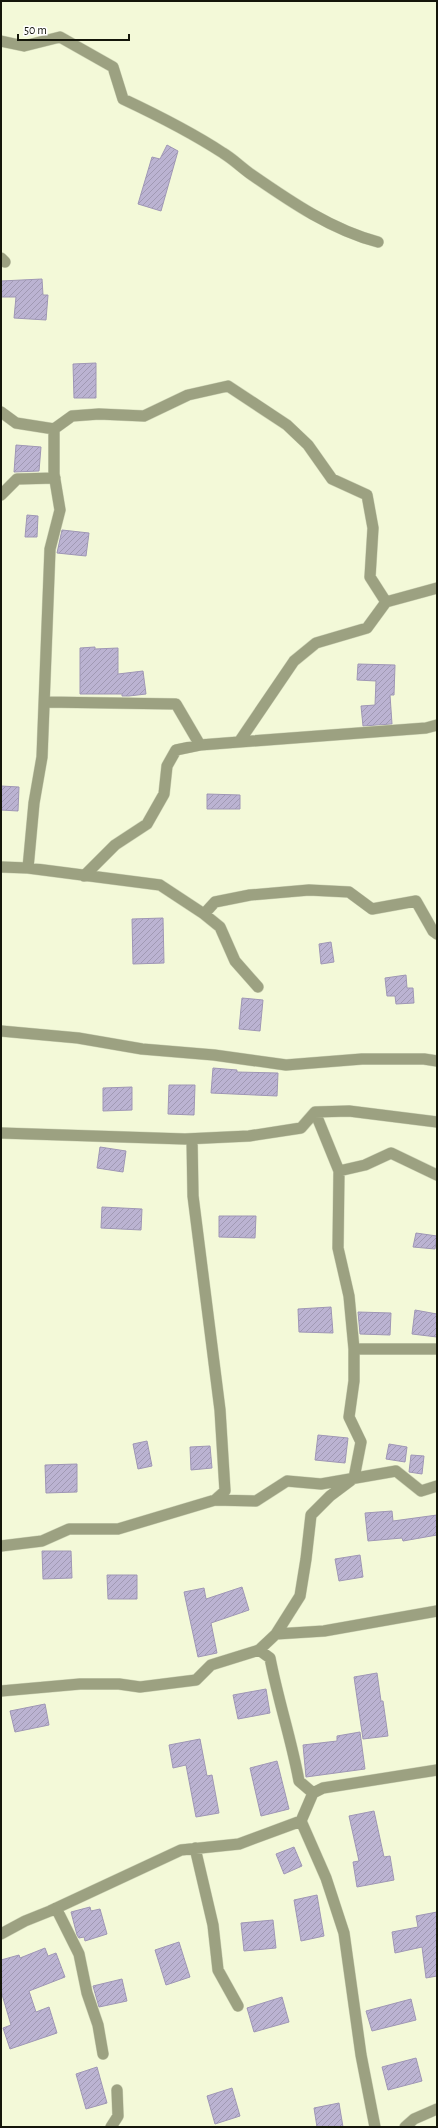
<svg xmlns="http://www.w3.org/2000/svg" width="438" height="2128" font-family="'Alegreya Sans',sans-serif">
	<defs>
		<pattern id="building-hatch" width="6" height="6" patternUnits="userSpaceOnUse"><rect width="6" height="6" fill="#bbb3d2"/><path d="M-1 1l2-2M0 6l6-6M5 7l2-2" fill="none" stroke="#a099b3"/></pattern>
	</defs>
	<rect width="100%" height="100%" fill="#f3f9d8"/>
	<!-- building -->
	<path fill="url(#building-hatch)" stroke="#9f97b5" d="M167 145 178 151 161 211 138 204 152 157 160 159Z
		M42 279 43 295H48L46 320 14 318 16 297H1V281Z
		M96 363V398H74L73 364Z
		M16 445 41 447 39 471 14 472Z
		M27 515 38 516 37 537H25Z
		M62 530 89 533 86 556 57 553Z
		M95 647V649L118 648V674L143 671 146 694 129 696H122V694H80V648Z
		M358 664 395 665 394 695H390L392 724 363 726 361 706 375 705 376 681 357 680Z
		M1 786 19 787 18 811 1 810Z
		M207 794 240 795V809H207Z
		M163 918 164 963 133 964 132 919Z
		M331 942 334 962 321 964 319 944Z
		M406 975 407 988H413L414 1003 396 1004 395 996H387L385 978Z
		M242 998 263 1000 260 1031 239 1029Z
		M213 1068 237 1070V1072L278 1073 277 1096 211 1093Z
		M169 1085H195L194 1115 168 1114Z
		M132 1087V1110L103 1111V1088Z
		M100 1147 126 1151 123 1172 97 1168Z
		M102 1207 142 1209 141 1230 101 1228Z
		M219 1216H256L255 1238 219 1237Z
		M416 1233 437 1236 435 1249 413 1247Z
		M331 1307 333 1333 299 1332 298 1309Z
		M415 1310 437 1314V1337L412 1334Z
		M358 1312 391 1313 390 1335 360 1334Z
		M318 1435 348 1438 345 1463 315 1460Z
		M147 1441 152 1466 138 1469 133 1444Z
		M389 1444 407 1447 405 1462 386 1459Z
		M210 1446 212 1468 191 1470 190 1447Z
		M411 1455 424 1456 422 1474 409 1472Z
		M77 1464V1492L46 1493 45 1465Z
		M392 1511 393 1521 437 1515V1535L403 1541 402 1538 368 1541 365 1513Z
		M42 1551H71L72 1578 43 1579Z
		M360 1555 363 1577 339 1581 335 1559Z
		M107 1575H137V1599H108Z
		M242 1587 249 1610 211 1623 217 1653 198 1657 184 1592 204 1588 206 1599Z
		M377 1673 381 1701H383L388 1736 363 1739 354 1677Z
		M266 1689 270 1713 238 1719 233 1695Z
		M45 1704 49 1725 15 1732 10 1711Z
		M360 1732 365 1769 306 1777 303 1745 337 1741V1736Z
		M200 1739 207 1776 212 1775 219 1813 196 1817 186 1765 173 1768 169 1745Z
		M277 1761 289 1809 261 1816 250 1768Z
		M374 1811 384 1857 390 1856 394 1880 357 1887 353 1862 359 1861 349 1816Z
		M294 1847 302 1866 284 1874 276 1854Z
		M317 1895 324 1936 301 1941 294 1900Z
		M90 1907 91 1911 100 1909 107 1934 85 1941 84 1937 79 1938 77 1935 71 1912Z
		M437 1912V1976L426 1978 422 1947 395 1953 392 1932 418 1927 416 1916Z
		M273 1920 276 1948 244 1951 241 1923Z
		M179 1942 190 1977 166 1985 155 1950Z
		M45 1948 48 1956 56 1953 65 1977 29 1991 36 2012 49 2007 57 2033 10 2049 3 2028 11 2025 1 1991V1960L19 1955 20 1958Z
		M122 1979 127 2001 99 2007 93 1986Z
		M282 1997 289 2022 254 2032 247 2008Z
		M411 1999 416 2020 372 2031 366 2011Z
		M416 2058 422 2081 388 2090 382 2067Z
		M97 2067 107 2103 86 2109 76 2074Z
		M232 2088 240 2116 215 2124 207 2096Z
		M339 2103 343 2127H317L314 2108Z"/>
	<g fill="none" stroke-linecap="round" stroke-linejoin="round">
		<defs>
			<path id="minor" d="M1 41 24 46 60 37 113 67 123 99C157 115 191 132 223 153 233 159 242 168 252 175 291 202 332 230 378 242
				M1 258 5 262
				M1 412 16 423 54 429V474L60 510 50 549 42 757 34 803 28 868
				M54 429 72 416 99 414 144 416 188 395 228 386 287 425 308 445 332 479 367 495 373 528 370 577 386 602
				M1 495 17 479 55 478
				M45 702 176 704 200 745
				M239 742 426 728 437 725
				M1 867 28 868 160 885 204 914 220 927 235 961 258 987
				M84 876 115 845 147 824 164 794 167 766 176 750 200 745 239 742 294 661 316 643 367 628 386 602 437 588
				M204 914 215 902 250 895 309 890 349 892 372 909 416 901 433 931 437 934
				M1 1031 78 1038 142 1049 214 1055 286 1065 362 1059H424L437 1061
				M315 1112 339 1171 338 1248 349 1296 354 1349H437
				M1 1133 185 1139 249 1136 301 1128 315 1112 349 1111 437 1122
				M339 1171 365 1165 391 1153 437 1175
				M215 1500 256 1501 287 1481 321 1484 396 1471 421 1491 437 1486
				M1 1546 42 1541 69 1529H118L215 1500 225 1491 220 1410 193 1196 192 1139
				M276 1634 300 1596 306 1559 311 1515 330 1496 354 1478 361 1442 349 1417 354 1381V1349
				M259 1650 270 1658C278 1700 291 1738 299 1781L313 1793
				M1 1691 80 1684H119L140 1687 196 1680 211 1665 259 1650 276 1634 324 1631 437 1611
				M301 1821 326 1878 344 1933 361 2055 375 2127
				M195 1848 213 1925 218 1970 238 2006
				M56 1908 79 1954 87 1993 98 2025 103 2054
				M1 1934 25 1921 50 1911 181 1850 239 1844 301 1821 313 1793 323 1788 437 1770
				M111 2127 118 2116 117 2090
				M405 2127 414 2119 437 2109"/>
		</defs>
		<!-- minor casing -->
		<use href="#minor" stroke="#cfd5b7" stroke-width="12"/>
		<!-- minor -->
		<use href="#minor" stroke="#9ca181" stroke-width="11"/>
	</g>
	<!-- border -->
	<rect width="438" height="2128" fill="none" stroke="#14160a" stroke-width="4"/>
	<!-- scale -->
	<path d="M18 34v6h111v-6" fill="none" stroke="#14160a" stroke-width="2"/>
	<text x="24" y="34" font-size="12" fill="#14160a" stroke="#ffffff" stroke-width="3" paint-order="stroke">50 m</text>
</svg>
